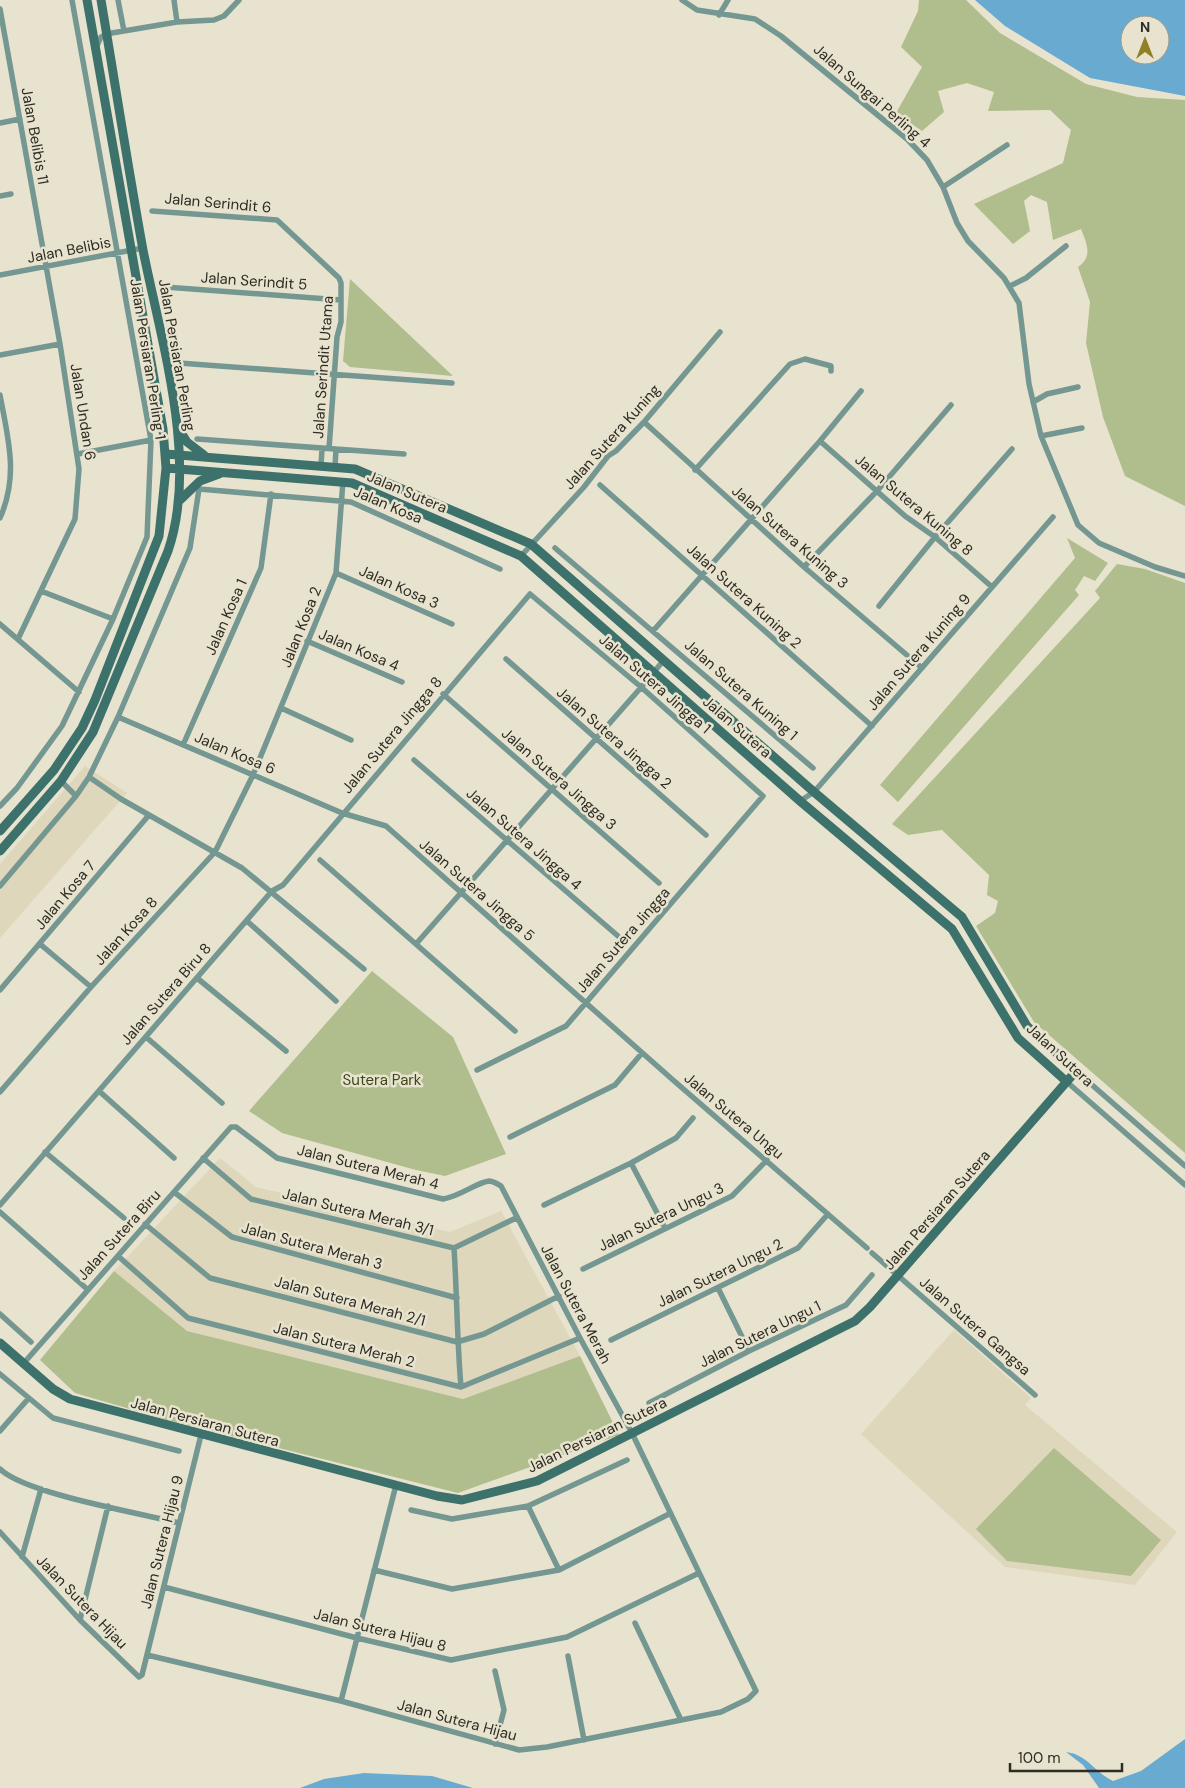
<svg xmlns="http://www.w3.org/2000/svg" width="1185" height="1788" font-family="'DM Sans',sans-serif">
	<rect width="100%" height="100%" fill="#e8e3ce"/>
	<!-- built -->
	<path fill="#ded7bb" d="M85 766 127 793 0 938V864Z
		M220 1158 256 1187 450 1232 501 1211 580 1356 463 1399 187 1331 114 1271Z
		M954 1330 1031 1398 1025 1405 1177 1532 1135 1585 1005 1567 861 1434Z"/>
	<!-- green -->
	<path fill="#b0bd8d" d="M919 0H966L1000 33 1086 84 1137 97 1185 100V506L1125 476 1103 417 1086 343 1090 302 1078 267C1093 257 1087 244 1081 229L1053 240 1047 202 1031 195 1024 201 1030 231 1013 244 974 204 1063 163 1071 130 1050 110 988 111 994 92 967 83 938 91 944 112 922 131 896 113 922 67 901 47 918 11Z
		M350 279 453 376 350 367 343 361Z
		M1067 538 1108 563 1095 581 1084 576 1075 590 1079 595 898 802 880 785 1075 558Z
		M1117 564 1145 569 1185 583V1153L1034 1022 976 926 995 913 998 901 987 895 989 875 942 830 908 835 892 824 1100 598 1095 591Z
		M372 971 453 1037 506 1154 445 1176 416 1170 282 1133 249 1111Z
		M114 1271 187 1331 463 1399 580 1356 619 1435 458 1493 164 1419 75 1393 40 1360Z
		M1054 1448 1161 1540 1131 1576 1007 1561 976 1529Z"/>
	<!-- water -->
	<path fill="#69abd0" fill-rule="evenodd" d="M975 0H1185V96L1090 78 1005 26ZM1130 25H1160V55H1130Z
		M1185 1739V1788H1099L1083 1765 1066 1752C1088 1755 1093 1771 1113 1781L1141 1771Z
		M364 1773 432 1776 473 1788H300L324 1779Z"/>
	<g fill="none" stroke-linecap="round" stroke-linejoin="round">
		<!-- street -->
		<path stroke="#759792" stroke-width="5.5" d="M118 0 124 31
			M174 0 177 22
			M682 0 697 10 755 19 781 36 907 139 927 160 943 187 957 223 968 241 1004 278 1019 303 1029 384 1041 436 1078 525 1099 543 1155 567 1185 576
			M0 9 60 344 79 469 75 519 18 639
			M719 15 728 0
			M97 46 101 37 106 34 177 22 214 20 224 16 239 0
			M0 123 20 119
			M943 187 1007 145
			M0 196 11 194
			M152 211 277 220 339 278 341 283V322L337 337 329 449
			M0 275 143 248
			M1010 286 1026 278 1066 246
			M165 287 341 300
			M0 355 60 344
			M179 363 452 383
			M0 395C8 439 19 475 0 518
			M1033 402 1047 394 1078 387
			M644 422 804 567 922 668
			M1041 436 1082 428
			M197 439 404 454
			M820 441 905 516 935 537 992 587
			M78 454 151 440
			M321 466 322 448
			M335 467 336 449
			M695 470 790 364 805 359 831 366V371
			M600 485 872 726
			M555 548 813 768
			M521 556 584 487 608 456 616 451 644 422 720 332
			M804 567 877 491 951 405
			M336 573 452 624
			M41 591 113 619
			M879 606 935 537 1012 449
			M0 624 79 692
			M653 631 820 441 861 391
			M307 641 402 682
			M506 659 706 835
			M648 679 664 660
			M443 694 659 883
			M281 708 351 740
			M118 717 342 813 386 826 673 1080 867 1248
			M183 745 261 568 271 494
			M414 760 618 936
			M89 777 121 799 242 868 364 969
			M61 781 76 796
			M800 801 814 792 1053 517
			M0 806 17 788 62 726 113 619 147 537 151 440 72 0
			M320 860 515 1031
			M0 886 76 796 89 777 118 717 190 548 199 489 351 502 500 569
			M247 921 336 1001
			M40 944 91 987
			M416 944 644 684
			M197 978 286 1051
			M0 990 149 815
			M146 1037 222 1103
			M1076 1071 1185 1166
			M1067 1082 1185 1185
			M99 1091 174 1158
			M0 1092 91 987 215 852 253 775 336 573 343 481
			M510 1137 615 1085 642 1053
			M45 1152 124 1218
			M203 1158 251 1199 454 1248 516 1218
			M631 1163 665 1228
			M174 1192 232 1237 457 1298
			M0 1205 272 891 283 885 530 594 641 687 763 796 566 1026 477 1070
			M544 1205 631 1163 676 1138 693 1118
			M0 1212 87 1289
			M145 1224 210 1278 457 1342 484 1334 559 1296
			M454 1248C457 1294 457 1341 461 1387
			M872 1253 1035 1395
			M118 1256 188 1318 461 1387 580 1338
			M583 1269 732 1196 767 1160
			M718 1288 749 1351
			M0 1314 31 1342
			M611 1340 798 1248 828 1214
			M23 1364 231 1127H236L277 1158 443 1199C461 1196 475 1183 489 1181 494 1181 497 1184 501 1186L580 1338 632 1433 756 1691 748 1699 721 1712 547 1747 519 1750 341 1701 147 1655
			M0 1374 53 1418 179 1451
			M649 1403 749 1351 846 1305 872 1275
			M0 1431 28 1399
			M0 1469C26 1494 140 1513 179 1523
			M528 1506 627 1460
			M411 1510 452 1519 528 1506 559 1570
			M0 1532 80 1620 139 1677 142 1675 201 1435
			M22 1557 41 1489
			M374 1570 452 1589 559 1570 669 1514
			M164 1587 357 1638 451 1660 567 1637 699 1573
			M80 1620 108 1506
			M635 1623 681 1720
			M568 1656 584 1740
			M495 1671 504 1710 495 1744
			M341 1701 396 1485"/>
		<!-- secondary -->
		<path stroke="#3d726c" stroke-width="9" d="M179 429 187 442 204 455
			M166 468 352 483 521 556 800 801 952 929 1018 1038 1067 1082
			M179 501 200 481 219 474
			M0 831 54 770 82 728 95 700 159 536 166 468 163 429 87 0
			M0 851 61 781 93 732 168 551C199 461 161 341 143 250 128 167 115 83 101 0
			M0 1343 53 1389 70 1399 437 1496 462 1500 537 1481 855 1321 870 1307 1076 1071 1027 1026 962 917 814 792 531 544 355 469 166 454"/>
	</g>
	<g text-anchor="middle" stroke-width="5" stroke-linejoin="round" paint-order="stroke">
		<!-- street labels -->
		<g font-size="15" fill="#2e2c24" stroke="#e8e3ce">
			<text transform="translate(872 96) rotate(41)" y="5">Jalan Sungai Perling 4</text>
			<text transform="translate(35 136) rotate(80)" y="5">Jalan Belibis 11</text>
			<text transform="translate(218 203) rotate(5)" y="5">Jalan Serindit 6</text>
			<text transform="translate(69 250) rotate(-11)" y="5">Jalan Belibis</text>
			<text transform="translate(254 281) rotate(4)" y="5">Jalan Serindit 5</text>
			<text transform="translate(177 355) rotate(80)" y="5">Jalan Persiaran Perling</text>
			<text transform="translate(148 359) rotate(81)" y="5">Jalan Persiaran Perling 1</text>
			<text transform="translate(323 367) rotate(-86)" y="5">Jalan Serindit Utama</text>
			<text transform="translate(83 412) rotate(81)" y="5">Jalan Undan 6</text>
			<text transform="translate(612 437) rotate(-48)" y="5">Jalan Sutera Kuning</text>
			<text transform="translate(407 492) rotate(23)" y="5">Jalan Sutera</text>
			<text transform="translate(388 505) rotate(23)" y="5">Jalan Kosa</text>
			<text transform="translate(914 505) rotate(40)" y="5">Jalan Sutera Kuning 8</text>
			<text transform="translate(790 537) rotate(41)" y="5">Jalan Sutera Kuning 3</text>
			<text transform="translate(399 587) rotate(24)" y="5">Jalan Kosa 3</text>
			<text transform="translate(744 596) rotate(42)" y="5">Jalan Sutera Kuning 2</text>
			<text transform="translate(226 617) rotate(-66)" y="5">Jalan Kosa 1</text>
			<text transform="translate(301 627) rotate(-68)" y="5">Jalan Kosa 2</text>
			<text transform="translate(359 650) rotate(23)" y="5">Jalan Kosa 4</text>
			<text transform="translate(919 652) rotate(-49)" y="5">Jalan Sutera Kuning 9</text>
			<text transform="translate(655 684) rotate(41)" y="5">Jalan Sutera Jingga 1</text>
			<text transform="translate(741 690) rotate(41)" y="5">Jalan Sutera Kuning 1</text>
			<text transform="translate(737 727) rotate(41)" y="5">Jalan Sutera</text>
			<text transform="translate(392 735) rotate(-50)" y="5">Jalan Sutera Jingga 8</text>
			<text transform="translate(614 738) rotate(41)" y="5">Jalan Sutera Jingga 2</text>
			<text transform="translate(235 753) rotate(23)" y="5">Jalan Kosa 6</text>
			<text transform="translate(559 779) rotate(41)" y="5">Jalan Sutera Jingga 3</text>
			<text transform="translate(524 839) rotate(41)" y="5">Jalan Sutera Jingga 4</text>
			<text transform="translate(477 890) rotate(41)" y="5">Jalan Sutera Jingga 5</text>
			<text transform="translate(65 895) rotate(-50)" y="5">Jalan Kosa 7</text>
			<text transform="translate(126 931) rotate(-48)" y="5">Jalan Kosa 8</text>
			<text transform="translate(623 940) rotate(-49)" y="5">Jalan Sutera Jingga</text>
			<text transform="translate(166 994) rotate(-49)" y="5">Jalan Sutera Biru 8</text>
			<text transform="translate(1060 1055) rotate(43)" y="5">Jalan Sutera</text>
			<text transform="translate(734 1116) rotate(40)" y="5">Jalan Sutera Ungu</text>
			<text transform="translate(368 1167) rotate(14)" y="5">Jalan Sutera Merah 4</text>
			<text transform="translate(937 1210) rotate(-49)" y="5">Jalan Persiaran Sutera</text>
			<text transform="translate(358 1212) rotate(14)" y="5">Jalan Sutera Merah 3/1</text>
			<text transform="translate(661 1217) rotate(-26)" y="5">Jalan Sutera Ungu 3</text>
			<text transform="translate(119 1235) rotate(-48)" y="5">Jalan Sutera Biru</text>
			<text transform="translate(312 1246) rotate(15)" y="5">Jalan Sutera Merah 3</text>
			<text transform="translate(720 1273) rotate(-26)" y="5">Jalan Sutera Ungu 2</text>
			<text transform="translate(350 1301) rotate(15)" y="5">Jalan Sutera Merah 2/1</text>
			<text transform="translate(576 1304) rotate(62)" y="5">Jalan Sutera Merah</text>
			<text transform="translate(975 1326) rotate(41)" y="5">Jalan Sutera Gangsa</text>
			<text transform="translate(760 1334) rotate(-26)" y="5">Jalan Sutera Ungu 1</text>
			<text transform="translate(344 1345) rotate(14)" y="5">Jalan Sutera Merah 2</text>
			<text transform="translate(205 1422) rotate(15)" y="5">Jalan Persiaran Sutera</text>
			<text transform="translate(597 1435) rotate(-26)" y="5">Jalan Persiaran Sutera</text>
			<text transform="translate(162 1542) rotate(-76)" y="5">Jalan Sutera Hijau 9</text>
			<text transform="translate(82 1602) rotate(46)" y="5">Jalan Sutera Hijau</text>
			<text transform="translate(380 1630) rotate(14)" y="5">Jalan Sutera Hijau 8</text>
			<text transform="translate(457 1720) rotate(15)" y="5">Jalan Sutera Hijau</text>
		</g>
		<!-- park labels -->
		<g font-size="15" fill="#3c4618" stroke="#e8e3ce">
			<text x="382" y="1085">Sutera Park</text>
		</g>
	</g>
	<!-- north arrow -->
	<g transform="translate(1145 40)"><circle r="24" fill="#e8e3ce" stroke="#9e9a8a"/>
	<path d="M0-4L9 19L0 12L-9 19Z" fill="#928027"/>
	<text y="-8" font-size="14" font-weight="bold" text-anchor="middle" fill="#2e2c24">N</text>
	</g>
	<!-- scale -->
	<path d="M1010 1763v8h112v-8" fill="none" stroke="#2e2c24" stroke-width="2.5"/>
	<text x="1018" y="1763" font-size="15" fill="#2e2c24" stroke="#e8e3ce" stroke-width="4" paint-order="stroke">100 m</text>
</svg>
